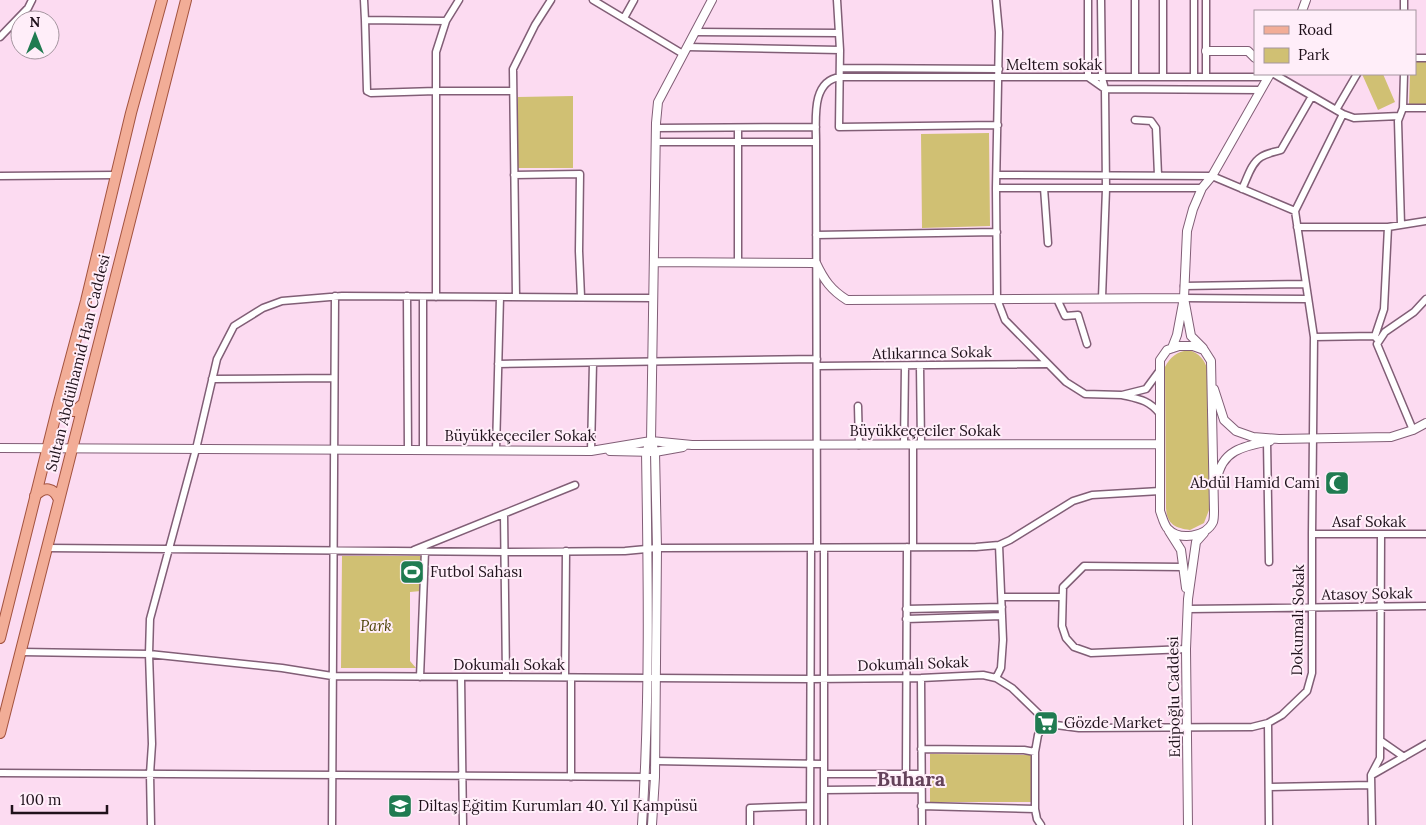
<svg xmlns="http://www.w3.org/2000/svg" width="1426" height="825" font-family="Lora,serif">
	<rect width="100%" height="100%" fill="#fcdbf1"/>
	<!-- green -->
	<path fill="#d0c073" d="M1415 62H1426V104H1409L1410 74H1415Z
		M1362 74H1383L1395 102 1378 110Z
		M573 96V168H517L518 97Z
		M989 133 990 226 922 228 921 134Z
		M1188 350C1200 353 1204 360 1208 370L1209 510 1204 523 1190 530C1176 528 1167 525 1166 508L1165 367C1170 357 1177 352 1188 350Z
		M342 556H421V591L410 592V661L416 668H341Z
		M930 754 1032 755V802H930Z"/>
	<g fill="none" stroke-linecap="round" stroke-linejoin="round">
		<defs>
			<path id="minor" d="M364 0 365 20
				M593 0 683 54
				M837 0 840 50 839 127 998 125
				M996 0 999 32 996 188 997 299 1005 320 1066 382 1085 394 1122 395
				M1088 0V77L1105 89 1106 189 1102 298
				M1101 0 1102 78 1105 89 1260 90
				M1135 0V77
				M1163 0V77
				M1206 0V77
				M1404 0V11
				M624 18 634 0
				M446 21 365 20 367 91 371 93 436 91H512
				M695 32 839 33
				M0 37 28 8 32 0
				M687 47 840 50
				M1415 58H1426
				M840 68 999 69
				M1194 77V0
				M1403 108H1426
				M1336 110 1357 74
				M1343 114 1354 118 1400 116
				M1135 120 1151 121 1156 128 1158 175
				M656 128 816 127
				M656 142H816
				M514 175 580 174 579 251 581 297
				M997 175 1212 176 1295 211 1343 114 1274 74
				M0 176 116 175
				M996 188H1202
				M1044 188 1048 243
				M1242 189C1247 179 1251 163 1261 157 1267 153 1275 152 1281 150L1312 96
				M1401 225 1398 121 1403 108 1404 74
				M1297 227H1388L1426 221
				M816 235 997 232
				M738 262V128
				M1184 286 1305 284
				M407 296 408 450
				M436 297V52L446 21 459 0
				M516 297 513 69 535 25 551 0
				M1184 298 1307 299
				M1057 299 1065 316 1078 315 1087 344
				M1375 336 1384 309 1388 227
				M1314 337 1375 336 1376 338
				M498 364 817 359
				M817 366 1047 364
				M920 366 921 444
				M1160 370 1146 389 1122 395C1139 399 1149 400 1160 414
				M212 379 334 378
				M858 406 859 445
				M1413 430 1377 344 1385 332 1414 312 1426 299
				M1267 441 1269 562
				M904 444 905 366
				M913 444V547
				M423 450V297
				M496 450 500 297
				M591 451 593 363
				M504 514 506 677
				M1312 534H1426
				M47 548 504 552 625 551 657 548 976 547 999 545 1010 540 1073 501 1092 495 1160 491
				M817 548 816 142C816 119 811 81 840 77H1268
				M414 550 575 485
				M1183 567 1084 566 1063 587 1062 626 1066 638 1074 647 1091 653 1186 649
				M1002 597H1062
				M906 609 1002 607
				M1188 609 1426 606
				M906 619 1002 616
				M21 652 149 654 282 668 332 676 811 679 921 678 983 675 996 678 1012 688 1046 721 1056 725 1079 728 1252 727 1268 723 1282 715 1307 691 1312 673V534L1314 337 1295 211
				M420 677 425 551
				M461 677 463 825
				M565 677 566 551
				M571 678V777
				M921 678 922 825
				M996 678 1001 668 1003 640 999 545
				M1268 723 1269 825
				M1381 741 1404 757
				M921 749 1024 750 1035 752
				M655 761 824 764
				M0 773 655 777
				M824 774H921
				M906 774 907 547
				M1372 775 1426 744
				M1269 787 1371 785
				M824 790 921 789
				M921 806 1035 809 1037 819 1041 825
				M1035 809V752L1038 735 1046 721
				M151 825 150 774 152 744 149 654 150 619 196 449 217 359 234 326 263 308 282 301 342 296 653 298
				M332 825 335 296
				M750 825V808L810 806
				M810 825 811 548
				M824 825V548
				M1372 825 1371 775 1380 758 1381 534"/>
			<path id="tertiary" d="M1302 11 1306 0
				M1206 51H1248L1255 58
				M654 262 816 263C824 280 831 290 847 300L1184 298
				M1179 346H1193L1204 350 1211 361 1214 511C1214 514 1214 519 1213 522 1206 537 1179 541 1168 529 1164 525 1162 516 1160 511V360L1167 350Z
				M1172 348 1177 335 1183 303
				M1203 348 1191 336 1184 298 1187 231 1193 209 1202 188 1212 176 1270 74
				M1214 389 1224 420 1236 431 1253 437 1279 439 1391 437 1413 430 1426 423
				M0 448 591 451 651 441 692 445 1160 444
				M610 451 655 452 683 447
				M1217 480C1221 450 1244 446 1270 441
				M1169 531 1181 550 1186 588
				M642 825C650 701 648 576 646 452L651 441
				M652 825 655 777 657 548 655 452 651 441 656 123 658 102 712 0
				M1188 825 1186 649 1188 599 1196 542 1204 533"/>
			<path id="primary" d="M60 398 61 404 69 411H75L83 404
				M35 496C44 486 54 487 59 500
				M0 638 59 402 86 301 131 113 162 0
				M0 733 186 0"/>
		</defs>
		<!-- minor casing -->
		<use href="#minor" stroke="#815e76" stroke-width="9"/>
		<!-- tertiary casing -->
		<use href="#tertiary" stroke="#815e76" stroke-width="10"/>
		<!-- primary casing -->
		<use href="#primary" stroke="#a3533f" stroke-width="12"/>
		<!-- minor -->
		<use href="#minor" stroke="#fff" stroke-width="6"/>
		<!-- tertiary -->
		<use href="#tertiary" stroke="#fff" stroke-width="8"/>
		<!-- primary -->
		<use href="#primary" stroke="#f2ad97" stroke-width="10"/>
	</g>
	<!-- icons -->
	<defs>
		<symbol id="mosque-square" viewBox="-11 -11 22 22"><rect x="-9" y="-9" width="18" height="18" rx="4" fill="#207b51" stroke="#ffeef9"/><path d="M3.5-4.9A6 6 0 1 0 3.5 4.9A5 5 0 1 1 3.5-4.9Z" fill="#fff"/></symbol>
		<symbol id="stadium-square" viewBox="-11 -11 22 22"><rect x="-9" y="-9" width="18" height="18" rx="4" fill="#207b51" stroke="#ffeef9"/><path d="M0-5a6.5 5 0 1 0 0 10a6.5 5 0 1 0 0-10ZM-3.5-1.8h7v3.6h-7Z" fill="#fff"/></symbol>
		<symbol id="supermarket-square" viewBox="-11 -11 22 22"><rect x="-9" y="-9" width="18" height="18" rx="4" fill="#207b51" stroke="#ffeef9"/><path d="M-6-5.5h2.5l.6 2H6L4.5 2H-2.5L-4.4-4H-6ZM-1.5 3.2a1.3 1.3 0 1 0 .1 0ZM3 3.2a1.3 1.3 0 1 0 .1 0Z" fill="#fff"/></symbol>
		<symbol id="school-square" viewBox="-11 -11 22 22"><rect x="-9" y="-9" width="18" height="18" rx="4" fill="#207b51" stroke="#ffeef9"/><path d="M0-5L7-2L0 1L-7-2ZM-4 1L0 2.5L4 1V4Q0 6-4 4Z" fill="#fff"/></symbol>
	</defs>
	<g fill-rule="evenodd">
		<use href="#mosque-square" x="1323" y="469" width="28" height="28"/>
		<use href="#stadium-square" x="398" y="558" width="28" height="28"/>
		<use href="#supermarket-square" x="1032" y="709" width="28" height="28"/>
		<use href="#school-square" x="386" y="792" width="28" height="28"/>
	</g>
	<g text-anchor="middle" stroke-width="4" stroke-linejoin="round" paint-order="stroke">
		<!-- street labels -->
		<g font-size="15" fill="#1f111b" stroke="#ffeef9">
			<text x="1054" y="70">Meltem sokak</text>
			<text transform="translate(932 353) rotate(-1)" y="5">Atlıkarınca Sokak</text>
			<text transform="translate(78 363) rotate(-76)" y="5">Sultan Abdülhamid Han Caddesi</text>
			<text x="925" y="436">Büyükkeçeciler Sokak</text>
			<text x="520" y="441">Büyükkeçeciler Sokak</text>
			<text x="1369" y="527">Asaf Sokak</text>
			<text transform="translate(1367 594) rotate(-1)" y="5">Atasoy Sokak</text>
			<text transform="translate(1298 620) rotate(-89)" y="5">Dokumalı Sokak</text>
			<text transform="translate(913 664) rotate(-2)" y="5">Dokumalı Sokak</text>
			<text x="509" y="670">Dokumalı Sokak</text>
			<text transform="translate(1174 697) rotate(-91)" y="5">Edipoğlu Caddesi</text>
		</g>
		<!-- poi labels -->
		<g font-size="15" fill="#1f111b" stroke="#ffeef9" text-anchor="start">
			<text x="1320" y="488" text-anchor="end">Abdül Hamid Cami</text>
			<text x="430" y="577">Futbol Sahası</text>
			<text x="1064" y="728">Gözde Market</text>
			<text x="418" y="811">Diltaş Eğitim Kurumları 40. Yıl Kampüsü</text>
		</g>
		<!-- park labels -->
		<g font-size="15" font-style="italic" fill="#50450a" stroke="#ffeef9">
			<text x="376" y="631">Park</text>
		</g>
		<!-- district labels -->
		<g font-size="20" font-weight="bold" fill="#64425a" stroke="#ffeef9">
			<text x="911" y="786">Buhara</text>
		</g>
	</g>
	<!-- legend -->
	<rect x="1254" y="10" width="162" height="65" fill="#ffeef9" stroke="#a596a0"/>
	<rect x="1264" y="26" width="25" height="8" fill="#f2ad97" stroke="#a596a0"/>
	<text x="1298" y="35" font-size="15" fill="#1f111b">Road</text>
	<rect x="1264" y="48" width="25" height="15" fill="#d0c073" stroke="#a596a0"/>
	<text x="1298" y="60" font-size="15" fill="#1f111b">Park</text>
	<!-- north arrow -->
	<g transform="translate(35 35)"><circle r="24" fill="#ffeef9" stroke="#a596a0"/>
	<path d="M0-4L9 19L0 12L-9 19Z" fill="#207b51"/>
	<text y="-8" font-size="14" font-weight="bold" text-anchor="middle" fill="#1f111b">N</text>
	</g>
	<!-- scale -->
	<path d="M12 805v8h95v-8" fill="none" stroke="#1f111b" stroke-width="2.5"/>
	<text x="20" y="805" font-size="15" fill="#1f111b" stroke="#ffeef9" stroke-width="4" paint-order="stroke">100 m</text>
</svg>
